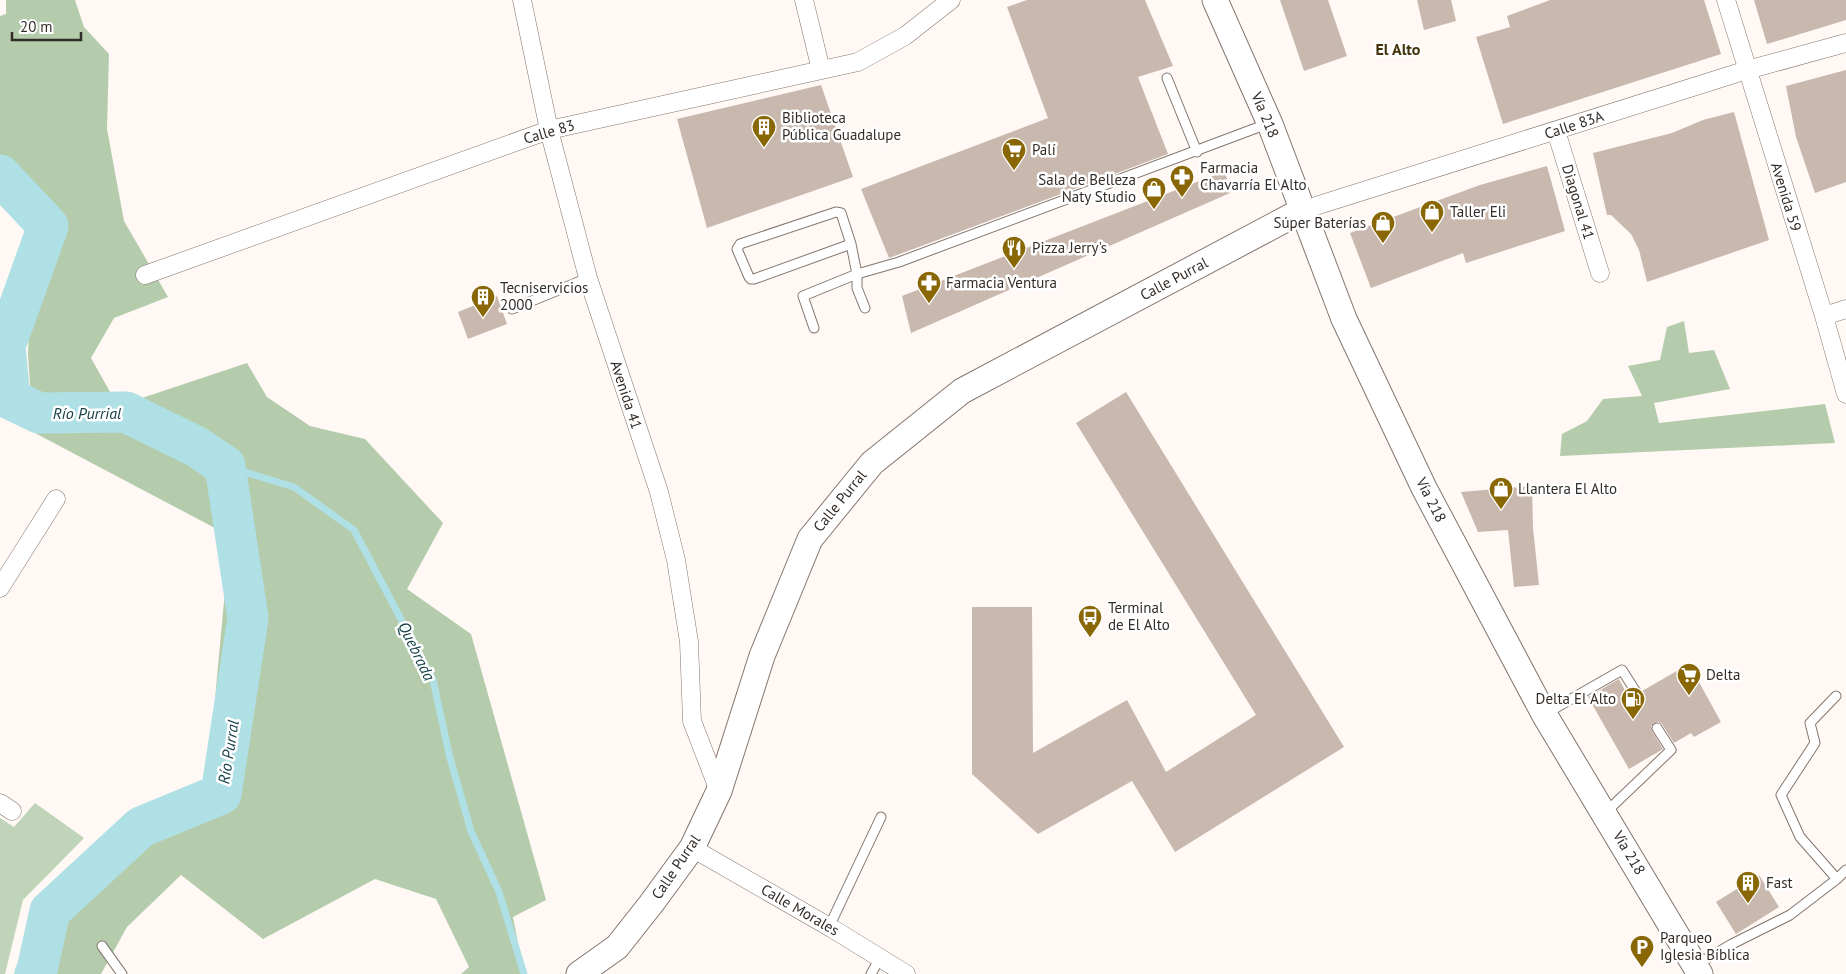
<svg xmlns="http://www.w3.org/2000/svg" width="1846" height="974" font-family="'PT Sans',sans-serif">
	<rect width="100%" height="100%" fill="#fff8f4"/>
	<!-- green -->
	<path fill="#bfd4b8" d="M35 803 84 838 23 900 5 974H0V818L14 827Z"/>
	<!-- forest -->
	<path fill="#b4ccac" d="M6 0H75L84 27 109 54 107 129 124 221 168 297 114 318 91 358 118 406 247 363 267 397 310 426 365 439 443 523 407 589 471 634 546 900 513 917 524 974H461L469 967 436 899 375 879 263 939 181 875 127 927 101 974H14L30 928 207 786 230 536 33 432 28 354 33 230 0 192V16L6 14Z
		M1684 321 1689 353 1714 350 1730 389 1654 403 1659 423 1825 404 1835 443 1560 456 1562 434 1587 421 1603 399 1642 396 1628 366 1660 360 1667 327Z"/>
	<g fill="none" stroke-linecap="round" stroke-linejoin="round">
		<!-- stream -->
		<path stroke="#afe0e6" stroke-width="7" d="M225 466 294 487 354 530 433 680 450 758 471 831 499 892 524 974"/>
		<!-- river -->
		<path stroke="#afe0e6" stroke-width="41" d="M0 175 48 226 5 346 10 399 39 413 126 412 197 447 225 466 248 618 221 794 141 827 50 911 37 970 35 974"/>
	</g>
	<!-- building -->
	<path fill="#c8b8ae" d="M1027 0H1145L1173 66 1138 77 1168 154 889 258 861 189 1048 118 1007 7Z
		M1280 0H1328L1347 56 1304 71Z
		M1417 0H1451L1456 21 1424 30Z
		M1550 0H1704L1721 54 1503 124 1476 37 1510 27 1507 16Z
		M1754 0H1846V20L1767 44Z
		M1846 70V182L1815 193 1796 137 1786 86Z
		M821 85 853 177 707 228 677 119Z
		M1734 112 1769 240 1647 282 1639 250 1631 234 1611 215H1607L1593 153 1672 133 1703 120Z
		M1547 166 1565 231 1466 263 1463 253 1371 288 1350 233 1480 185Z
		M1225 171 1230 193 911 333 902 296Z
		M497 296 507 324 468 339 458 312Z
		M1126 392 1344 747 1175 852 1132 781 1038 834 972 774V607H1032L1033 753 1127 700 1166 772 1256 715 1076 423Z
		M1532 486 1533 528 1539 585 1514 587 1508 530 1478 532 1461 492Z
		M1689 664 1721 722 1694 737 1691 733 1674 743 1662 724 1659 722 1654 723 1651 726 1652 731 1663 749 1629 769 1588 697 1619 679 1629 698 1632 697H1639L1642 691Z
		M1759 875 1779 907 1736 934 1716 902Z"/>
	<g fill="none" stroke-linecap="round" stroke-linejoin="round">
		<defs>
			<path id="lane" d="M1167 78 1197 152
				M836 212 841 213 851 244 754 279H751L749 277 737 249 740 244Z
				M851 244 857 274 899 262 1267 124
				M512 309 588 278
				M814 328 803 296 857 274V288L865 308
				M1545 714 1622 670 1636 692
				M1605 813 1671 750 1657 728
				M1837 879 1846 870
				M829 927 881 817
				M102 946 122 974
				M1696 965 1732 944 1790 915 1837 879 1800 837 1781 795 1815 743 1810 723 1836 696
				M871 974 880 958"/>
			<path id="street" d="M522 0 549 130 588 278 659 492 676 560 689 642 692 721 719 791
				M804 0 821 70
				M1726 0 1824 316 1846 394
				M1556 131 1600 273
				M1303 210 1747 70 1846 43
				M145 275 549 130 858 62 905 36 951 0
				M1824 316 1846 309
				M0 588 56 499
				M0 803 12 811
				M692 848 833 929 906 974"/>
			<path id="secondary" d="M1215 0 1270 124 1344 319 1424 488 1544 714 1700 974
				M579 974 617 947 651 904 692 848 719 791 762 656 810 539 872 463 962 391 1303 210"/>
		</defs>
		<!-- lane casing -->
		<use href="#lane" stroke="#83756c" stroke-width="11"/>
		<!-- street casing -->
		<use href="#street" stroke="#83756c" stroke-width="19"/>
		<!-- secondary casing -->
		<use href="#secondary" stroke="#83756c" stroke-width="27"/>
		<!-- lane -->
		<use href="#lane" stroke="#fff" stroke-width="9"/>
		<!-- street -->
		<use href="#street" stroke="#fff" stroke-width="18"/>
		<!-- secondary -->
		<use href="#secondary" stroke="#fff" stroke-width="25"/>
	</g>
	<!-- icons -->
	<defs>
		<symbol id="building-pin" viewBox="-11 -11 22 30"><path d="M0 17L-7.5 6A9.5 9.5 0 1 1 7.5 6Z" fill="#8a6705" stroke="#fff"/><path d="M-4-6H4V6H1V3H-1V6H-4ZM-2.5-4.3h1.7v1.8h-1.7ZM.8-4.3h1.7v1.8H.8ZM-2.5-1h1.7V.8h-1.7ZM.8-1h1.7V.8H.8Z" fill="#fff"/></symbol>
		<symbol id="supermarket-pin" viewBox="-11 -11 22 30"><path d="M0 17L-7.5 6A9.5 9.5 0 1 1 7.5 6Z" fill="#8a6705" stroke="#fff"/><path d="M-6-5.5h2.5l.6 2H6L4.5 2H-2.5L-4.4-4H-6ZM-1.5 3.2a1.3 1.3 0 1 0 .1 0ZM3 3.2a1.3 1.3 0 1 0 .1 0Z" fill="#fff"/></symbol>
		<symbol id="pharmacy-pin" viewBox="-11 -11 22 30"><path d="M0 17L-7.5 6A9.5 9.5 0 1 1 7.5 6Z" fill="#8a6705" stroke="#fff"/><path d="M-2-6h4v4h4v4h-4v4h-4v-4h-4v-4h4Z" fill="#fff"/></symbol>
		<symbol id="shop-pin" viewBox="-11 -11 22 30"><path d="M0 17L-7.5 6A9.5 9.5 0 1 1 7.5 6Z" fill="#8a6705" stroke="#fff"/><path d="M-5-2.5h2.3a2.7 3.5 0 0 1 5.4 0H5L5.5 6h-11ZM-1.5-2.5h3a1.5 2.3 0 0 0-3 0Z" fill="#fff"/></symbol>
		<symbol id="restaurant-pin" viewBox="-11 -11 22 30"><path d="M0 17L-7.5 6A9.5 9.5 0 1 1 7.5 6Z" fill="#8a6705" stroke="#fff"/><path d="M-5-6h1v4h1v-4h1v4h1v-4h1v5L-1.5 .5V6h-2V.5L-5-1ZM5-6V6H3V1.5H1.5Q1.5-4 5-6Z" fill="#fff"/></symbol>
		<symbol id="bus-pin" viewBox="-11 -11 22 30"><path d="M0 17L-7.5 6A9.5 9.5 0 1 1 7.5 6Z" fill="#8a6705" stroke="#fff"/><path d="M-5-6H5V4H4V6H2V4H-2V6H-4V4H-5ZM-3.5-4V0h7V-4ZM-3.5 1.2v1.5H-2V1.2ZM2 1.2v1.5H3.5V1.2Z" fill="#fff"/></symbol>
		<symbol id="fuel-pin" viewBox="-11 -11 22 30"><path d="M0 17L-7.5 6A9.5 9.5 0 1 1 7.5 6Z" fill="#8a6705" stroke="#fff"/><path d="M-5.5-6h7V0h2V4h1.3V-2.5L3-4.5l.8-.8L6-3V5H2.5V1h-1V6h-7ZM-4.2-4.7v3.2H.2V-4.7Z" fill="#fff"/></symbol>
		<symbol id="parking-pin" viewBox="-11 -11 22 30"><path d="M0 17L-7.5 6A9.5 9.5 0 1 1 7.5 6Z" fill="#8a6705" stroke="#fff"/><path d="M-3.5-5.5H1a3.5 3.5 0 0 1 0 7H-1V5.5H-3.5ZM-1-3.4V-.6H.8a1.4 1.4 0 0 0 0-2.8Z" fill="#fff"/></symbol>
	</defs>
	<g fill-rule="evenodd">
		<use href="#building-pin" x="750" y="113" width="28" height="38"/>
		<use href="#supermarket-pin" x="1000" y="136" width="28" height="38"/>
		<use href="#pharmacy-pin" x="1168" y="163" width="28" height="38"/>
		<use href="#shop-pin" x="1140" y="175" width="28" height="38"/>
		<use href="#shop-pin" x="1418" y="198" width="28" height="38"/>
		<use href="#shop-pin" x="1369" y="209" width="28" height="38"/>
		<use href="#restaurant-pin" x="1000" y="234" width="28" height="38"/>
		<use href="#pharmacy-pin" x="915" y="269" width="28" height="38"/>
		<use href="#building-pin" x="469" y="283" width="28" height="38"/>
		<use href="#shop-pin" x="1487" y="475" width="28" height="38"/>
		<use href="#bus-pin" x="1076" y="603" width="28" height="38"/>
		<use href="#supermarket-pin" x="1675" y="661" width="28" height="38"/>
		<use href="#fuel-pin" x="1619" y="685" width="28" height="38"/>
		<use href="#building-pin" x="1734" y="869" width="28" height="38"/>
		<use href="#parking-pin" x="1628" y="933" width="28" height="38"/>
	</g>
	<g text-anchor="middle" stroke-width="5" stroke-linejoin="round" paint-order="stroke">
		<!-- street labels -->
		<g font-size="15" fill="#332d29" stroke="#fff">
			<text transform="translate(1265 115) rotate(67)" y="5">Vía 218</text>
			<text transform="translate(1574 125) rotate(-18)" y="5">Calle 83A</text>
			<text transform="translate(549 132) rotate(-16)" y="5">Calle 83</text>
			<text transform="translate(1786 197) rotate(73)" y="5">Avenida 59</text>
			<text transform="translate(1578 202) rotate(73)" y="5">Diagonal 41</text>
			<text transform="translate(1174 279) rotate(-28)" y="5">Calle Purral</text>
			<text transform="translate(626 395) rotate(72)" y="5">Avenida 41</text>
			<text transform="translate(1431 500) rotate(63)" y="5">Vía 218</text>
			<text transform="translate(840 501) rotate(-51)" y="5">Calle Purral</text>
			<text transform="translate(1629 853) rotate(59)" y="5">Vía 218</text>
			<text transform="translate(676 867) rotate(-56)" y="5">Calle Purral</text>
			<text transform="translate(800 910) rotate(30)" y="5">Calle Morales</text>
		</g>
		<!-- poi labels -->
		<g font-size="15" fill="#332d29" stroke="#fff" text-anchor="start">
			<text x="782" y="123">Biblioteca<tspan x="782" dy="17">Pública Guadalupe</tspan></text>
			<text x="1032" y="155">Palí</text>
			<text x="1200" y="173">Farmacia<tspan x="1200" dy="17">Chavarría El Alto</tspan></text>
			<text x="1136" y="185" text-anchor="end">Sala de Belleza<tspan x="1136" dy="17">Naty Studio</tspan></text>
			<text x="1450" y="217">Taller Eli</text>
			<text x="1366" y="228" text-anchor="end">Súper Baterías</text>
			<text x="1032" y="253">Pizza Jerry's</text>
			<text x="946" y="288">Farmacia Ventura</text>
			<text x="500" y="293">Tecniservicios<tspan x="500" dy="17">2000</tspan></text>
			<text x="1518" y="494">Llantera El Alto</text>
			<text x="1108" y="613">Terminal<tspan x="1108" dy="17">de El Alto</tspan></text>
			<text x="1706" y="680">Delta</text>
			<text x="1616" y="704" text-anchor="end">Delta El Alto</text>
			<text x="1766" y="888">Fast</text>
			<text x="1660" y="943">Parqueo<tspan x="1660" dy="17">Iglesia Bíblica</tspan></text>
		</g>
		<!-- neighbourhood labels -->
		<g font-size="16" font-weight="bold" fill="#44330a" stroke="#fff">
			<text x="1398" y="55">El Alto</text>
		</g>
		<!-- water labels -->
		<g font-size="16" font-style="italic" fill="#154147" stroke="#fff">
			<text x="87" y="419">Río Purrial</text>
			<text transform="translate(417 651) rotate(64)" y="6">Quebrada</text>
			<text transform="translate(228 752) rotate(-81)" y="6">Río Purral</text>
		</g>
	</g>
	<!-- scale -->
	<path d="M12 32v8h69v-8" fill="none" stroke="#332d29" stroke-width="2.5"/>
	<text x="20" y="32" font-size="15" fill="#332d29" stroke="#ffffff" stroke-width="4" paint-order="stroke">20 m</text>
</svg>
